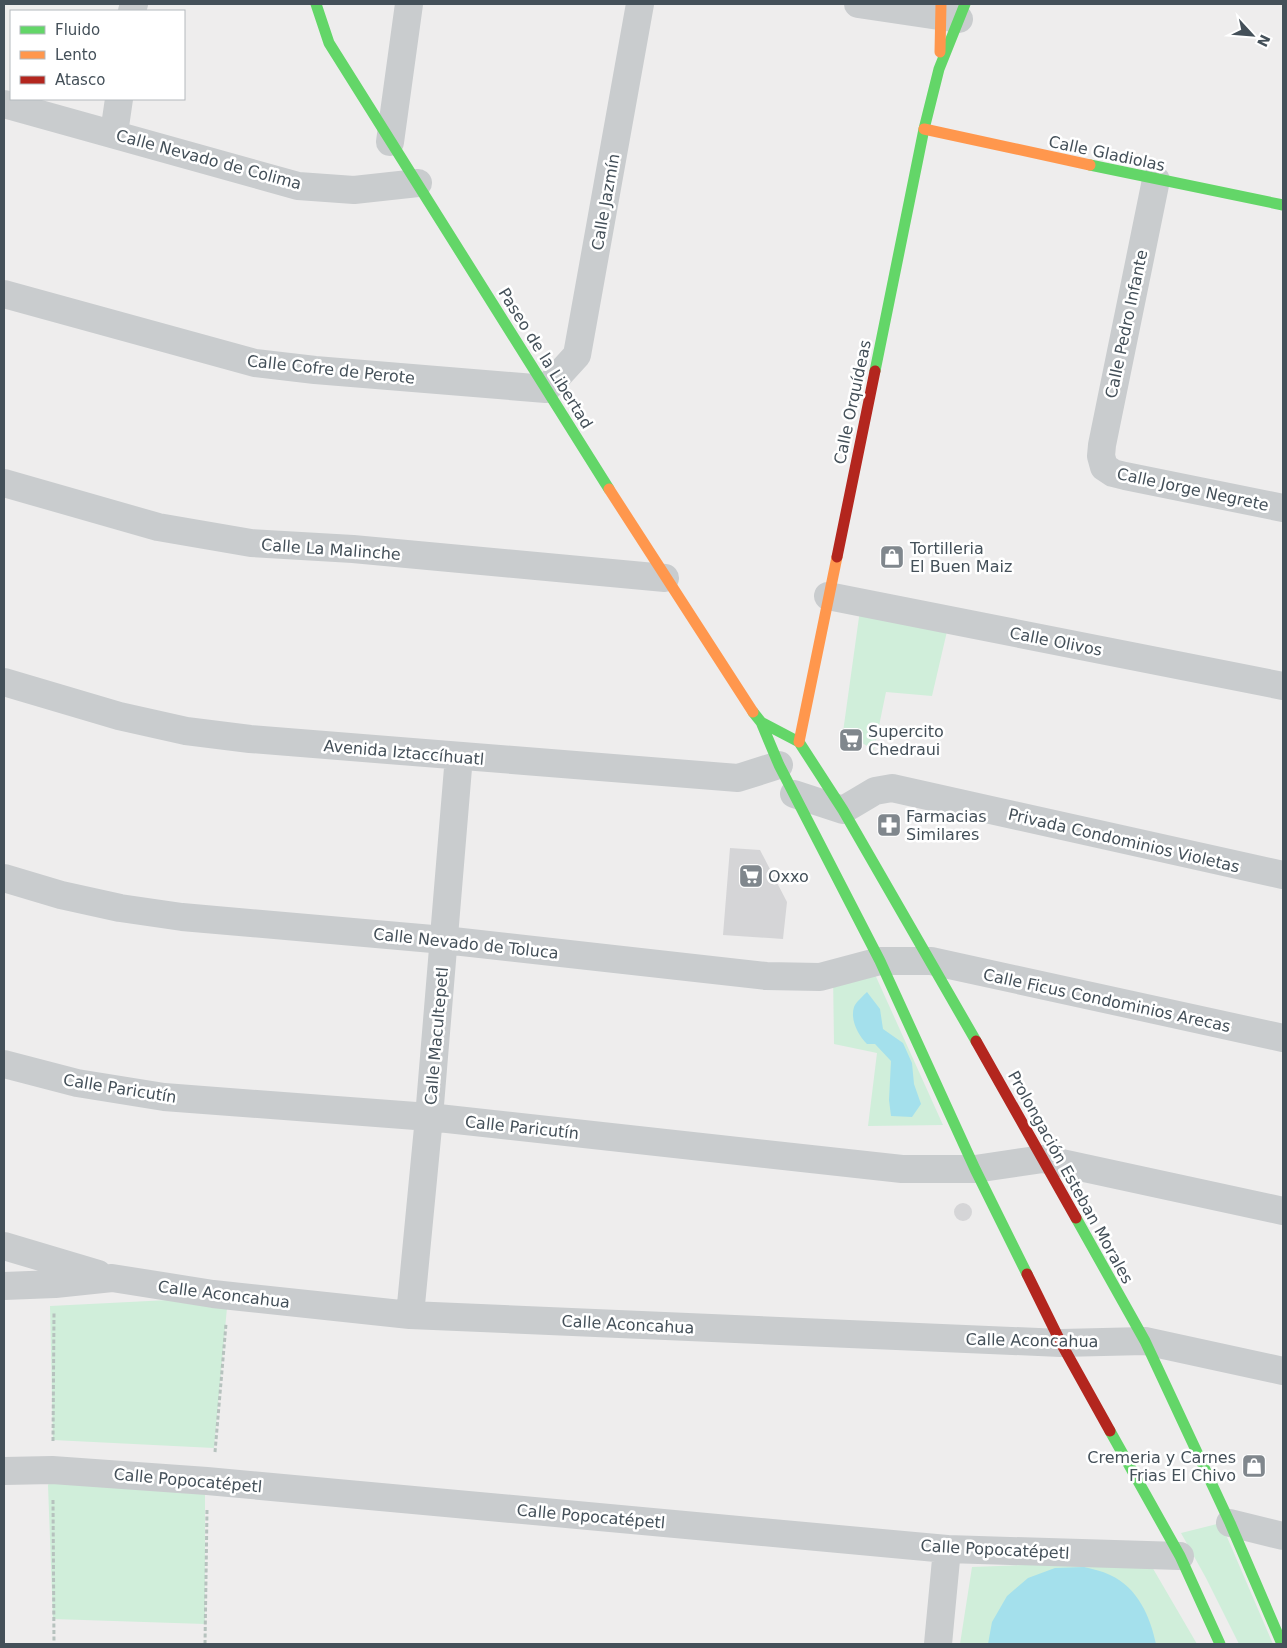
<svg xmlns="http://www.w3.org/2000/svg" width="1287" height="1648" font-family="'DejaVu Sans',sans-serif">
	<rect width="100%" height="100%" fill="#eeeded"/>
	<!-- green -->
	<path fill="#d0eeda" d="M860 610 948 627 932 696 886 692 874 750 843 732Z
		M868 959 943 1125 868 1126 877 1053 834 1044 833 973Z
		M228 1297 214 1448 53 1440 50 1306Z
		M54 1473 205 1484V1624L53 1619 48 1485Z
		M1221 1523 1273 1644H1239L1206 1578 1181 1533Z
		M1148 1560 1197 1644H960L972 1567Z"/>
	<!-- water -->
	<path fill="#a4e0ec" d="M867 992 880 1009 883 1029 903 1043 912 1063 914 1084 921 1104 912 1117 891 1116 889 1100 891 1061 875 1044H867C858 1035 850 1020 854 1007 856 1002 863 996 867 992Z
		M1084 1567C1092 1569 1102 1571 1110 1575 1138 1588 1150 1616 1156 1644H988L992 1622 1007 1596 1028 1578 1055 1568Z"/>
	<!-- building -->
	<path fill="#d5d5d7" d="M730 848 760 850 787 902 783 939 723 935Z
		M954 1212a9 9 0 1 1 18 0a9 9 0 1 1-18 0Z"/>
	<g fill="none" stroke-linecap="round" stroke-linejoin="round">
		<!-- path -->
		<path stroke="#b6c2be" stroke-width="3" stroke-dasharray="4 2.5" stroke-linecap="butt" d="M53 1441 54 1312
			M215 1452 226 1324
			M53 1500 54 1644
			M205 1644 207 1510"/>
		<!-- street -->
		<path stroke="#c9ccce" stroke-width="28" d="M858 4 959 19
			M132 11 134 4
			M4 104 298 186 354 190 418 183
			M114 133 119 99
			M390 142 409 4
			M1156 180 1102 445 1101 456 1104 467 1113 473 1125 476 1283 508
			M4 294 255 363 315 370 546 389 577 355 640 4
			M4 483 158 527 251 543 353 549 665 578
			M828 596 1283 686
			M4 682 119 716 186 731 250 739 738 778 779 765
			M794 794 843 810 875 791 892 788 1283 875
			M4 878 61 895 120 908 182 917 444 940 766 976 820 977 880 961H931L1283 1038
			M4 1064 77 1083 164 1097 429 1117 902 1169H975L1043 1159 1283 1211
			M4 1246 98 1274
			M4 1286 55 1284 112 1278 213 1294 410 1315 1061 1343 1145 1341 1283 1371
			M410 1315 429 1117 459 756
			M4 1471 52 1470 207 1481 947 1549 1180 1556
			M1230 1523 1283 1536
			M938 1644 947 1549"/>
		<!-- fast -->
		<path stroke="#63d668" stroke-width="11" d="M316 4 329 43 609 489
			M1090 165 1283 205
			M875 371 924 129 939 69 965 4
			M753 712 761 722 779 765 880 961 975 1169 1027 1274
			M761 722 799 742 843 810 976 1041
			M1076 1218 1145 1341 1230 1523 1282 1644
			M1110 1431 1180 1556 1220 1644"/>
		<!-- slow -->
		<path stroke="#ff974d" stroke-width="11" d="M940 52 941 4
			M924 129 1090 165
			M609 489 753 712
			M799 742 837 557"/>
		<!-- jam -->
		<path stroke="#b3261e" stroke-width="11" d="M837 557 875 371
			M976 1041 1076 1218
			M1027 1274 1061 1343 1110 1431"/>
	</g>
	<!-- icons -->
	<defs>
		<symbol id="shop-square" viewBox="-11 -11 22 22"><rect x="-9" y="-9" width="18" height="18" rx="4" fill="#80878d" stroke="#fff"/><path d="M-5-2.5h2.3a2.7 3.5 0 0 1 5.4 0H5L5.5 6h-11ZM-1.5-2.5h3a1.5 2.3 0 0 0-3 0Z" fill="#fff"/></symbol>
		<symbol id="supermarket-square" viewBox="-11 -11 22 22"><rect x="-9" y="-9" width="18" height="18" rx="4" fill="#80878d" stroke="#fff"/><path d="M-6-5.5h2.5l.6 2H6L4.5 2H-2.5L-4.4-4H-6ZM-1.5 3.2a1.3 1.3 0 1 0 .1 0ZM3 3.2a1.3 1.3 0 1 0 .1 0Z" fill="#fff"/></symbol>
		<symbol id="pharmacy-square" viewBox="-11 -11 22 22"><rect x="-9" y="-9" width="18" height="18" rx="4" fill="#80878d" stroke="#fff"/><path d="M-2-6h4v4h4v4h-4v4h-4v-4h-4v-4h4Z" fill="#fff"/></symbol>
	</defs>
	<g fill-rule="evenodd">
		<use href="#shop-square" x="878" y="543" width="28" height="28"/>
		<use href="#supermarket-square" x="837" y="726" width="28" height="28"/>
		<use href="#pharmacy-square" x="875" y="811" width="28" height="28"/>
		<use href="#supermarket-square" x="737" y="862" width="28" height="28"/>
		<use href="#shop-square" x="1240" y="1452" width="28" height="28"/>
	</g>
	<g text-anchor="middle" stroke-width="5" stroke-linejoin="round" paint-order="stroke">
		<!-- street labels -->
		<g font-size="16" fill="#445059" stroke="#fff">
			<text transform="translate(1107 153) rotate(12)" y="6">Calle Gladiolas</text>
			<text transform="translate(209 159) rotate(15)" y="6">Calle Nevado de Colima</text>
			<text transform="translate(605 202) rotate(-80)" y="6">Calle Jazmín</text>
			<text transform="translate(1126 324) rotate(-78)" y="6">Calle Pedro Infante</text>
			<text transform="translate(546 358) rotate(58)" y="6">Paseo de la Libertad</text>
			<text transform="translate(331 369) rotate(6)" y="6">Calle Cofre de Perote</text>
			<text transform="translate(852 402) rotate(-78)" y="6">Calle Orquídeas</text>
			<text transform="translate(1193 489) rotate(12)" y="6">Calle Jorge Negrete</text>
			<text transform="translate(331 549) rotate(4)" y="6">Calle La Malinche</text>
			<text transform="translate(1056 641) rotate(11)" y="6">Calle Olivos</text>
			<text transform="translate(404 752) rotate(5)" y="6">Avenida Iztaccíhuatl</text>
			<text transform="translate(1124 840) rotate(13)" y="6">Privada Condominios Violetas</text>
			<text transform="translate(466 943) rotate(6)" y="6">Calle Nevado de Toluca</text>
			<text transform="translate(1107 1000) rotate(12)" y="6">Calle Ficus Condominios Arecas</text>
			<text transform="translate(436 1036) rotate(-85)" y="6">Calle Macultepetl</text>
			<text transform="translate(120 1088) rotate(9)" y="6">Calle Paricutín</text>
			<text transform="translate(522 1127) rotate(6)" y="6">Calle Paricutín</text>
			<text transform="translate(1071 1177) rotate(61)" y="6">Prolongación Esteban Morales</text>
			<text transform="translate(224 1294) rotate(7)" y="6">Calle Aconcahua</text>
			<text transform="translate(628 1324) rotate(3)" y="6">Calle Aconcahua</text>
			<text transform="translate(1032 1340) rotate(1)" y="6">Calle Aconcahua</text>
			<text transform="translate(188 1480) rotate(5)" y="6">Calle Popocatépetl</text>
			<text transform="translate(591 1516) rotate(5)" y="6">Calle Popocatépetl</text>
			<text transform="translate(995 1549) rotate(3)" y="6">Calle Popocatépetl</text>
		</g>
		<!-- poi labels -->
		<g font-size="16" fill="#445059" stroke="#fff" text-anchor="start">
			<text x="910" y="554">Tortilleria<tspan x="910" dy="18">El Buen Maiz</tspan></text>
			<text x="868" y="737">Supercito<tspan x="868" dy="18">Chedraui</tspan></text>
			<text x="906" y="822">Farmacias<tspan x="906" dy="18">Similares</tspan></text>
			<text x="768" y="882">Oxxo</text>
			<text x="1236" y="1463" text-anchor="end">Cremeria y Carnes<tspan x="1236" dy="18">Frias El Chivo</tspan></text>
		</g>
	</g>
	<!-- border -->
	<rect width="1287" height="1648" fill="none" stroke="#445059" stroke-width="10"/>
	<!-- legend -->
	<rect x="10" y="10" width="175" height="90" fill="#ffffff" stroke="#b4b9bd"/>
	<rect x="20" y="26" width="25" height="8" fill="#63d668" stroke="#b4b9bd"/>
	<text x="55" y="35" font-size="15" fill="#445059">Fluido</text>
	<rect x="20" y="51" width="25" height="8" fill="#ff974d" stroke="#b4b9bd"/>
	<text x="55" y="60" font-size="15" fill="#445059">Lento</text>
	<rect x="20" y="76" width="25" height="8" fill="#b3261e" stroke="#b4b9bd"/>
	<text x="55" y="85" font-size="15" fill="#445059">Atasco</text>
	<!-- north arrow -->
	<g transform="translate(1252 35) rotate(116)" stroke="#ffffff" stroke-width="4" paint-order="stroke">
	<path d="M0-4L9 19L0 12L-9 19Z" fill="#445059"/>
	<text y="-8" font-size="14" font-weight="bold" text-anchor="middle" fill="#445059">N</text>
	</g>
</svg>
